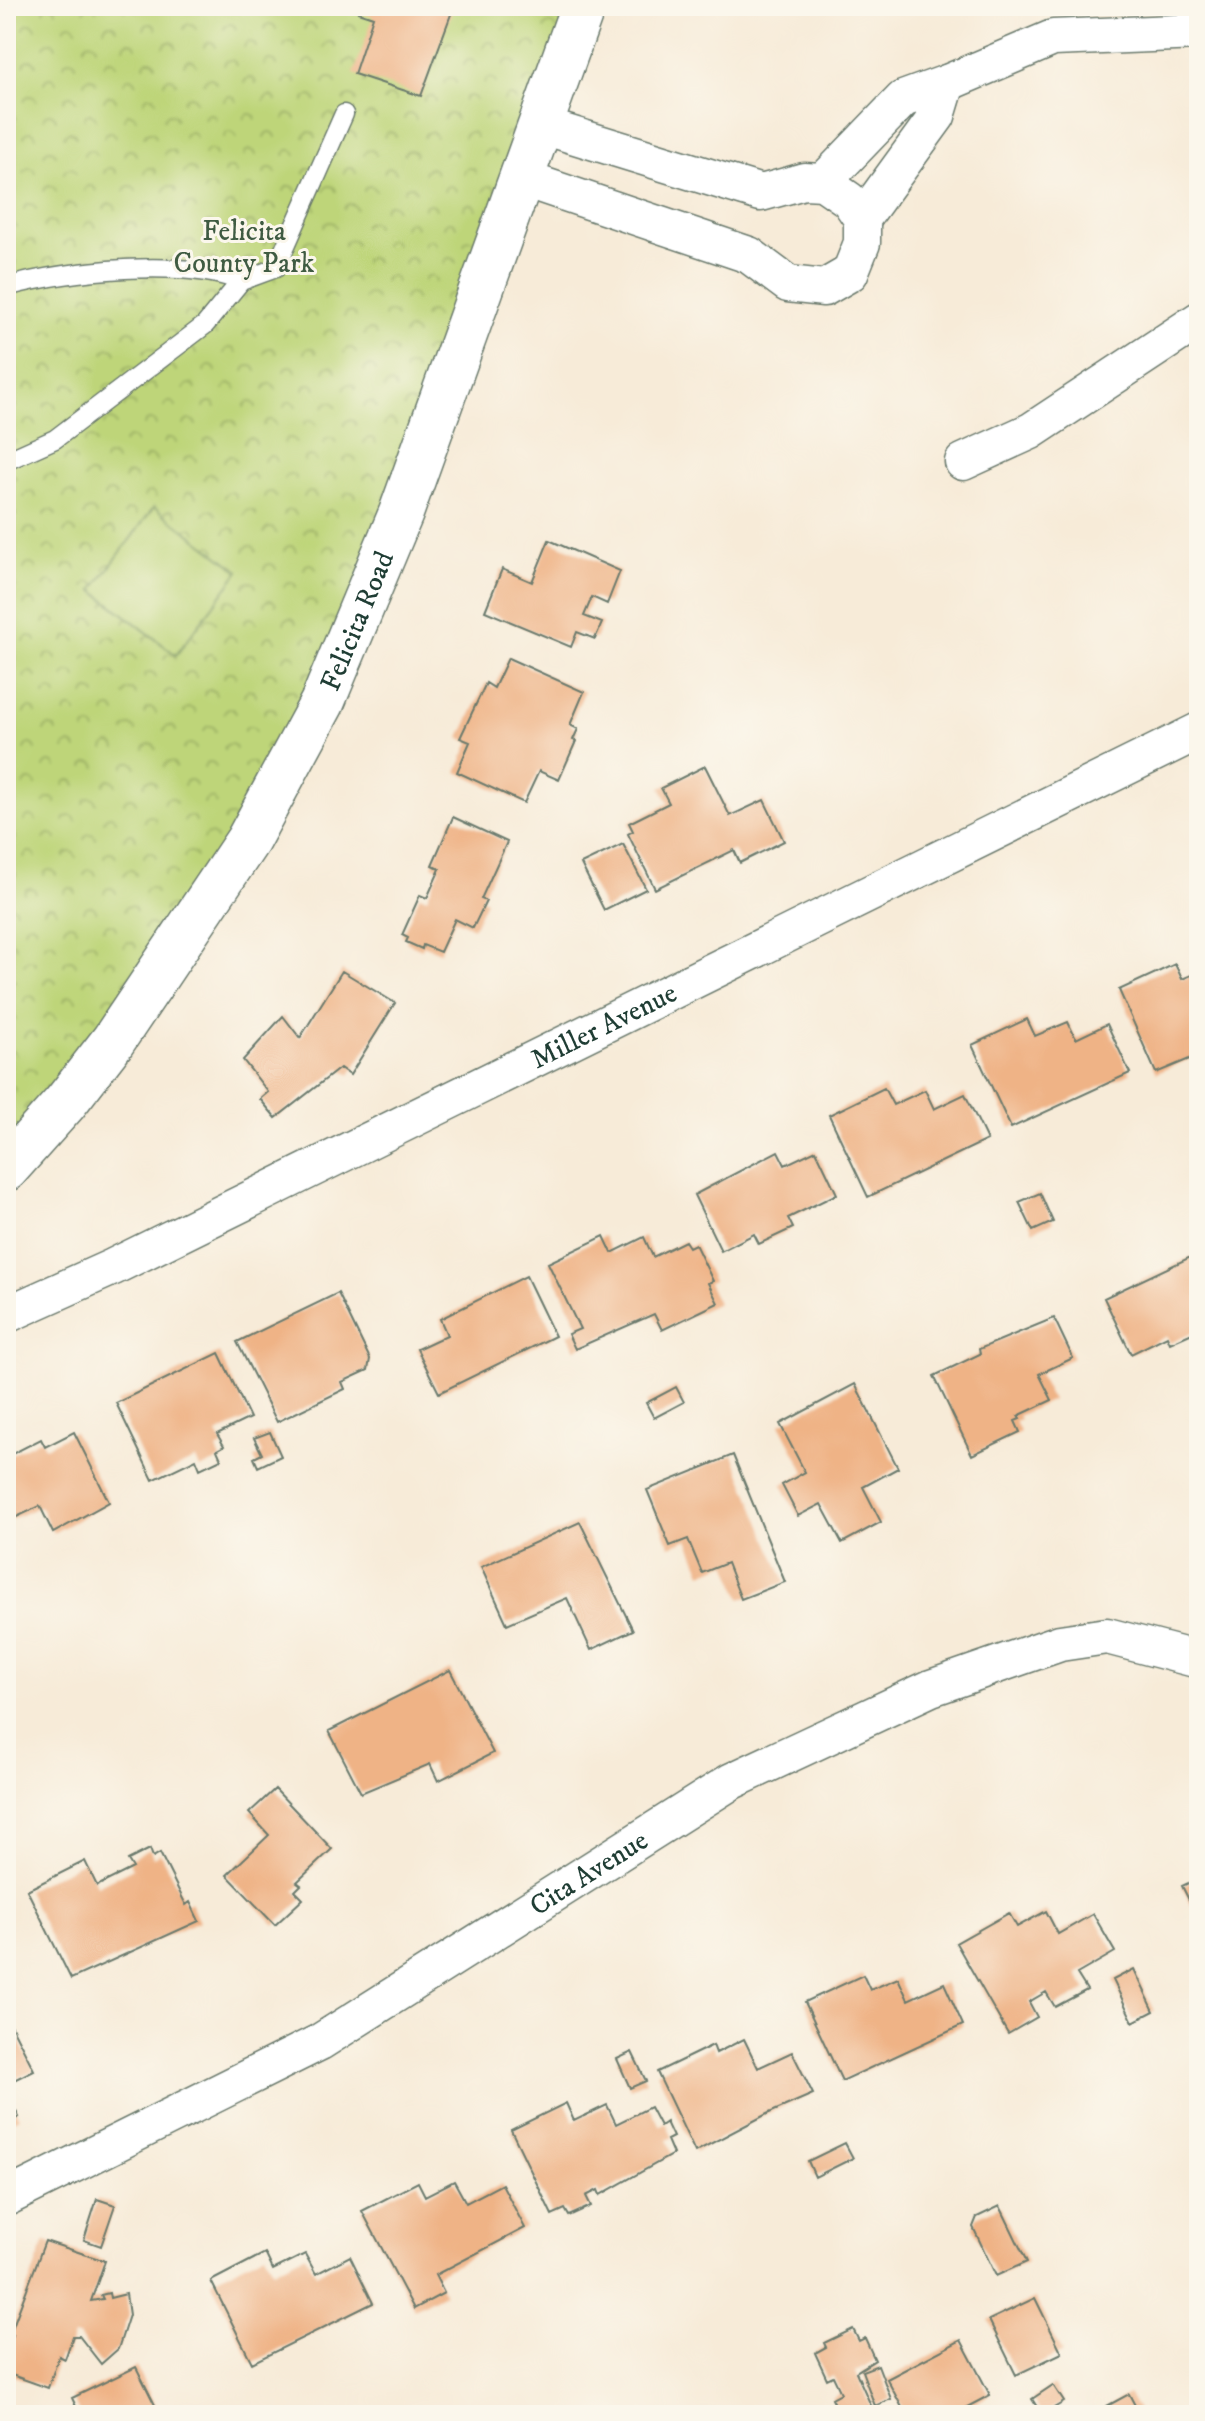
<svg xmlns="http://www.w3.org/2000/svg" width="1205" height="2421" font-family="'IM FELL DW Pica',serif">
	<defs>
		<pattern id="park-crowns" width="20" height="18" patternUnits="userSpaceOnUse" patternTransform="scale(2)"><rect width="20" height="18" fill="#bed579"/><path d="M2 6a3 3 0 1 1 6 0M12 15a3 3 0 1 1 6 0" fill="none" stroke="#9aae64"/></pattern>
	</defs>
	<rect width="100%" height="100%" fill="#fbf7ec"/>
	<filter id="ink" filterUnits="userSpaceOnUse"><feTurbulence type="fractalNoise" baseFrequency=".0125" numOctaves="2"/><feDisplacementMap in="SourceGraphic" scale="16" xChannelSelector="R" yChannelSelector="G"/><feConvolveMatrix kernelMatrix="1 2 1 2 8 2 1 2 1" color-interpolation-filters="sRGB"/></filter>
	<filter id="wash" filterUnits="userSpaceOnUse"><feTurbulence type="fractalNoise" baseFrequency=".006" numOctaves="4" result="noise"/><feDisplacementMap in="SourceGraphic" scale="32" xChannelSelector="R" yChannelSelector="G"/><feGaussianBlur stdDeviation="1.8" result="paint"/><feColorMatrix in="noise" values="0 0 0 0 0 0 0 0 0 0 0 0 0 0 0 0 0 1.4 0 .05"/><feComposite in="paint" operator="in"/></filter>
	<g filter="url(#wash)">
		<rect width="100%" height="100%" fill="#f7ebd8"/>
		<!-- park -->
		<path fill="url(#park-crowns)" stroke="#6e8956" stroke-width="2" d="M6 6H583L322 703 6 1169Z"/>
		<!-- pitch -->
		<path fill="#bed579" stroke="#6e8956" stroke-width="2" d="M154 507 239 571 176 655 93 590Z"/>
		<g id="blocks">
			<!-- building -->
			<path fill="#efb386" d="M360 6H454L421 96 354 74 373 17 358 12Z
				M549 540 620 571 607 604 592 597 584 616 602 623 595 639 577 632 571 647 485 611 502 569 532 582Z
				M508 658 584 692 570 725 578 729 573 740 576 741 559 780 539 771 524 803 457 772 470 742 460 738 486 683 494 688Z
				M705 766 730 816 764 800 784 841 740 863 734 850 655 889 628 834 633 831 629 823 669 803 661 788Z
				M453 817 507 842 481 899 486 901 473 928 455 919 440 952 423 945 422 949 406 942 408 938 402 935 420 895 427 898 440 869 432 865Z
				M623 844 646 889 604 910 581 864Z
				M1175 964 1182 979 1199 972V1055L1156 1073 1119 990Z
				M342 971 395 1003 350 1075 340 1068 276 1118 260 1099 268 1092 243 1060 283 1016 300 1038Z
				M1027 1019 1035 1036 1068 1022 1076 1039 1107 1024 1130 1073 1011 1128 972 1045Z
				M884 1088 893 1105 925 1090 934 1109 965 1094 987 1140 868 1197 829 1115Z
				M816 1150 837 1194 788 1218 793 1228 759 1244 754 1234 721 1251 694 1195 778 1151 785 1165Z
				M1040 1193 1053 1222 1033 1231 1019 1202Z
				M604 1236 612 1253 644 1237 653 1257 685 1241 689 1247 695 1244 713 1281 708 1283 718 1303 662 1330 654 1314 575 1349 568 1334 580 1329 548 1263Z
				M1199 1253V1330L1170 1343 1167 1336 1131 1354 1104 1298Z
				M526 1276 555 1336 439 1393 417 1349 447 1335 440 1319Z
				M338 1293 370 1359 368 1370 342 1382 345 1389 277 1422 237 1342Z
				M1054 1318 1073 1358 1039 1374 1052 1400 1018 1416 1020 1419 1015 1421 1020 1432 972 1455 934 1376 980 1354 979 1349Z
				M219 1353 250 1418 217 1434 224 1446 217 1450 221 1459 200 1469 196 1459 153 1480 116 1403Z
				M855 1384 898 1468 863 1487 881 1522 842 1543 821 1504 798 1516 782 1485 805 1472 780 1424Z
				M676 1387 684 1402 654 1418 646 1403Z
				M74 1432 109 1502 53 1533 40 1506 6 1522V1457L41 1439 45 1447Z
				M270 1432 281 1456 258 1467 254 1458 262 1454 254 1438Z
				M733 1455 785 1582 741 1599 727 1563 702 1573 688 1539 670 1546 647 1490Z
				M580 1522 633 1630 591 1650 567 1598 507 1624 481 1567Z
				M450 1670 493 1753 438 1781 430 1764 361 1793 329 1731Z
				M275 1789 332 1849 297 1882 301 1885 295 1891 303 1899 275 1925 227 1875 269 1835 249 1813Z
				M150 1849 153 1857 160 1853 186 1905 190 1902 199 1921 71 1979 27 1890 85 1861 97 1886 133 1868 128 1860Z
				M1199 1878V1920L1182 1886Z
				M1046 1911 1058 1934 1093 1914 1115 1952 1077 1974 1087 1990 1055 2007 1046 1992 1029 2002 1037 2017 1008 2034 956 1943 1009 1913 1017 1927Z
				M1134 1969 1154 2011 1133 2022 1113 1980Z
				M863 1975 870 1990 898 1978 908 2000 944 1983 963 2025 842 2081 805 2002Z
				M6 2015 34 2070 6 2084Z
				M744 2039 758 2068 792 2052 813 2094 767 2114 695 2152 657 2072 713 2045 716 2053Z
				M632 2052 646 2081 630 2088 617 2059Z
				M6 2092 19 2117 6 2124Z
				M566 2103 574 2121 607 2105 616 2124 650 2107 660 2126 666 2122 673 2137 667 2140 673 2154 600 2195 598 2190 586 2196 591 2206 569 2216 565 2209 552 2215 511 2130Z
				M845 2143 853 2158 815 2177 808 2161Z
				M454 2181 466 2203 502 2184 525 2228 435 2275 444 2293 414 2309 362 2211 418 2182 425 2196Z
				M97 2199 115 2205 101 2246 84 2240Z
				M1000 2206 1027 2262 996 2276 973 2227 977 2217Z
				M45 2241 105 2261 91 2301 103 2299 101 2295 109 2293 110 2298 126 2294 129 2315 118 2349 101 2364 79 2336H73L65 2359 59 2356 48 2388 6 2373V2355L13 2335 10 2334Z
				M265 2253 273 2270 305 2254 316 2274 350 2256 373 2303 252 2363 211 2281Z
				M1035 2298 1062 2353 1016 2375 989 2320Z
				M853 2329 859 2341 865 2338 875 2360 856 2372 873 2410 863 2415H840L832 2398 841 2393 833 2376 827 2379 815 2353 826 2347 824 2343Z
				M961 2340 990 2395 952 2415H906L887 2379Z
				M878 2365 891 2399 875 2406 862 2371Z
				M136 2367 160 2415H80L72 2398Z
				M1053 2385 1064 2402 1042 2415 1032 2399Z
				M1129 2394 1140 2415H1112L1107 2406Z"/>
		</g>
	</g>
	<g filter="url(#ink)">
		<use href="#blocks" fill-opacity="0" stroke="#6b7a6d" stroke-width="2"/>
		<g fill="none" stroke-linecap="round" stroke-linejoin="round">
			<defs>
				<path id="lane" d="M6 287C68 270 182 258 241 281L276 268 344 114
					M6 461 55 439 205 325 241 281"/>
				<g id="street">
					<path d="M947 83 1053 38 1199 32"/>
					<path d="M521 178 749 255 788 284 824 288 850 273 862 243V219L849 200 823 182 804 181 761 193 540 125"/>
					<path d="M823 182 903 99 947 83 937 116 862 219"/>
					<path d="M963 462 1031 431 1199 320"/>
					<path id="s1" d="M6 1315 113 1267 1199 731"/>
					<path id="s2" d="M6 2198 320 2042 732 1781 931 1688 1060 1643 1107 1636 1199 1660"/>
				</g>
				<g id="secondary">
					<path id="s3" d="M6 1169 65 1103 113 1041 248 840 322 703 401 513 583 6"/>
				</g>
			</defs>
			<!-- lane casing -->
			<use href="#lane" stroke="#6b7a6d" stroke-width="21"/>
			<!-- street casing -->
			<use href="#street" stroke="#6b7a6d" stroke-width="39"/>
			<!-- secondary casing -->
			<use href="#secondary" stroke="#6b7a6d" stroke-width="47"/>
			<!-- lane -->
			<use href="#lane" stroke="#fff" stroke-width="18"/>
			<!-- street -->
			<use href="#street" stroke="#fff" stroke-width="36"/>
			<!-- secondary -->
			<use href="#secondary" stroke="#fff" stroke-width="44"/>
		</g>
	</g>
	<g text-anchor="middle" stroke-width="6" stroke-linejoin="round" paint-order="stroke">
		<!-- park labels -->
		<g font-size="28" fill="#3f5b42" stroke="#fbf7ec">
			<text x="244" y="240">Felicita<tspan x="244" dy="32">County Park</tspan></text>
		</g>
		<!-- street labels -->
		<g font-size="28" fill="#1f3d34" stroke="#fbf7ec">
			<text dy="10" stroke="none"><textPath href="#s3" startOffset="654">Felicita Road</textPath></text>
			<text dy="10" stroke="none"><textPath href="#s1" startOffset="664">Miller Avenue</textPath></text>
			<text dy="10" stroke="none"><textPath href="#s2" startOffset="668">Cita Avenue</textPath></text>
		</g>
	</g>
	<!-- margin -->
	<rect width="1205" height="2421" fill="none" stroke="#fbf7ec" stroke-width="32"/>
</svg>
